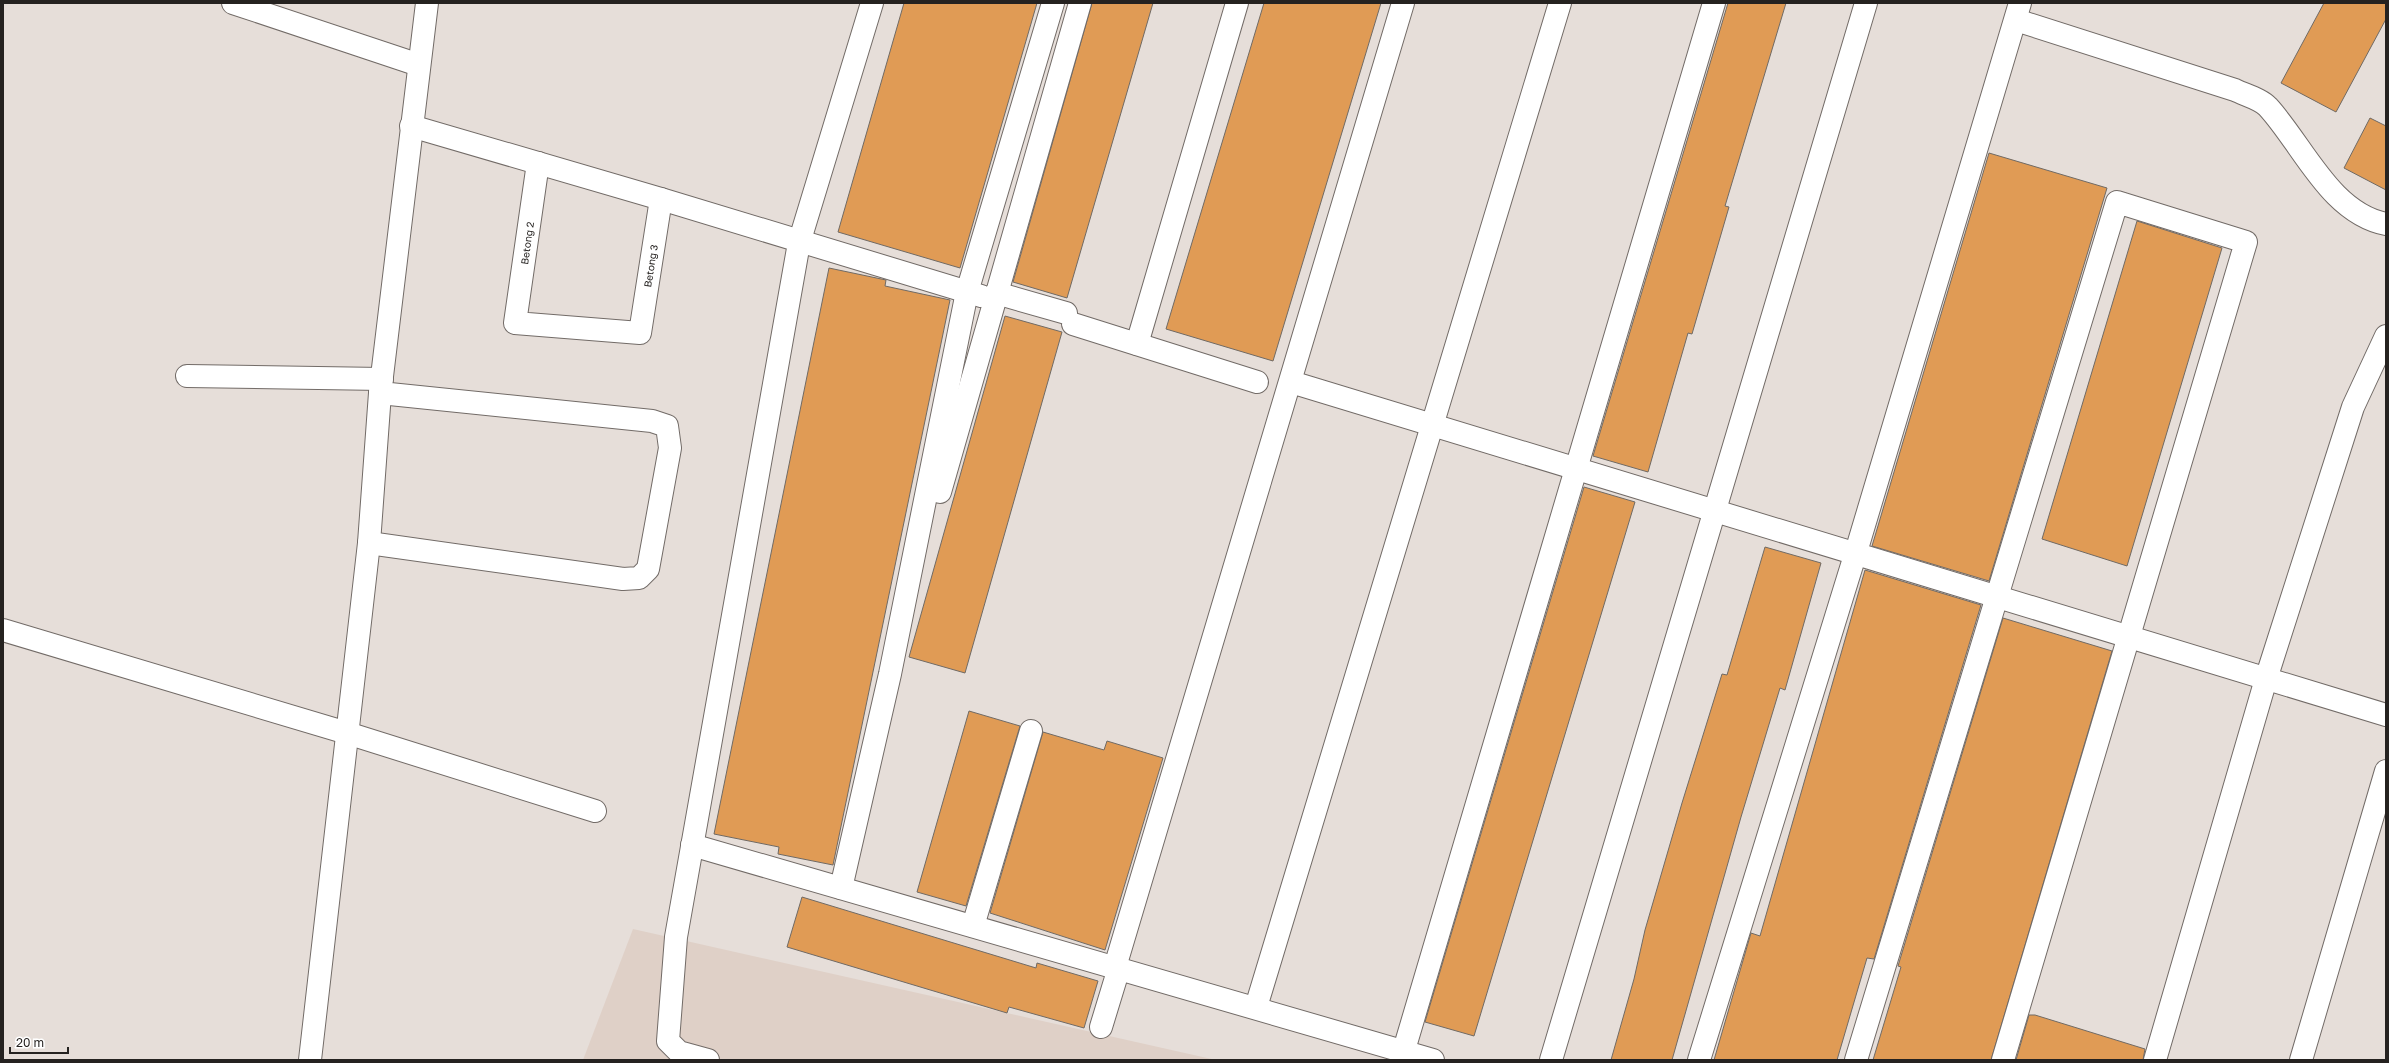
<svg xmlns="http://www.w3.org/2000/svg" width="2389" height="1063" font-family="'Golos Text',sans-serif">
	<rect width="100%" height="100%" fill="#e6ded9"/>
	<!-- built -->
	<path fill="#dfd0c7" d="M633 929 1216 1060H583Z"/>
	<!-- building -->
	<path fill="#e09b55" stroke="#706a64" d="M904 3H1037L960 268 838 232Z
		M1092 3H1153L1067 298 1013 282Z
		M1264 3H1381L1273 361 1166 329Z
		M1728 3H1786L1725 206 1729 207 1692 334 1688 333 1648 472 1593 456Z
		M2324 3H2386V19L2336 112 2281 83Z
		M2370 118 2386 126V190L2344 168Z
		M1989 153 2107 188 1989 581 1872 546Z
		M2137 221 2222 248 2127 566 2042 539Z
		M829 268 886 280 885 286 950 300 833 865 778 854 779 847 714 834Z
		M1005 316 1062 332 965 673 909 657Z
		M1584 487 1635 502 1474 1036 1425 1022Z
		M1765 547 1821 563 1785 690 1780 688 1741 817 1672 1060H1611L1634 979 1645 930 1682 803 1722 674 1727 675Z
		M1865 570 1981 605 1874 959 1867 958 1837 1060H1714L1751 933 1760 936Z
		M2003 618 2112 651 1991 1060H1873L1901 967 1898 966Z
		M969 711 1020 726 966 906 917 892Z
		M1043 732 1104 750 1107 741 1163 758 1105 950 990 913Z
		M802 897 1036 968 1037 963 1098 981 1084 1028 1009 1007 1007 1013 787 947Z
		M2029 1015H2035L2145 1049 2143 1060H2016Z"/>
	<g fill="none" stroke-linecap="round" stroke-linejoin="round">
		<defs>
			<g id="minor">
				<path d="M233 3 419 65"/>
				<path d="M2016 20 2235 90C2245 95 2261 99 2268 107 2303 145 2330 213 2386 224"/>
				<path d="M411 126 661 199 981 296"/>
				<path id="s1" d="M538 163 515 323 640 333 661 199"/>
				<path d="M996 293 1066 313"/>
				<path d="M1073 324 1257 382"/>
				<path d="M1137 344 1237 3"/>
				<path d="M187 376 382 379"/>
				<path d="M1291 382 2386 715"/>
				<path d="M940 492 1080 3"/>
				<path d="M369 543 623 579 639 578 648 569 670 448 667 426 652 421 380 393"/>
				<path d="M3 630 347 733 595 811"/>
				<path d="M692 845 1433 1060"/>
				<path d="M841 888 890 674 967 292 1053 3"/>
				<path d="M973 926 1031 731"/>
				<path d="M1115 967 1403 3"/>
				<path d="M1256 1007 1560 3"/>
				<path d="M1101 1027 1119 968"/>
				<path d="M310 1060 369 543 380 393 427 3"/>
				<path d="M708 1060 679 1052 668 1041 676 937 799 243 872 3"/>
				<path d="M1401 1060 1714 3"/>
				<path d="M1551 1060 1866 3"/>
				<path d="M1699 1060 1856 552 2020 3"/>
				<path d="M1856 1060 2117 202 2246 242 2003 1060"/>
				<path d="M2155 1060 2266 679 2353 407 2386 336"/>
				<path d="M2301 1060 2386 771"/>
			</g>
		</defs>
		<!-- minor casing -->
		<use href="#minor" stroke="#726b67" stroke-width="24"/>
		<!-- minor -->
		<use href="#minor" stroke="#fff" stroke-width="22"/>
	</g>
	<g text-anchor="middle" stroke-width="3" stroke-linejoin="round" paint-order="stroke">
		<!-- street labels -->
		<g font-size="10" fill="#252220" stroke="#fff">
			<text transform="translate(527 243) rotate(-82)" y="4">Betong 2</text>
			<text dy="4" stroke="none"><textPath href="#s1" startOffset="355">Betong 3</textPath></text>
		</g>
	</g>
	<!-- border -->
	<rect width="2389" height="1063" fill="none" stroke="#252220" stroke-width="8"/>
	<!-- scale -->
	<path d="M10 1047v6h58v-6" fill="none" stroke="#252220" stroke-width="2"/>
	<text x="16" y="1047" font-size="12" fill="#252220" stroke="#ffffff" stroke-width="3" paint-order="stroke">20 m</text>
</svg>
